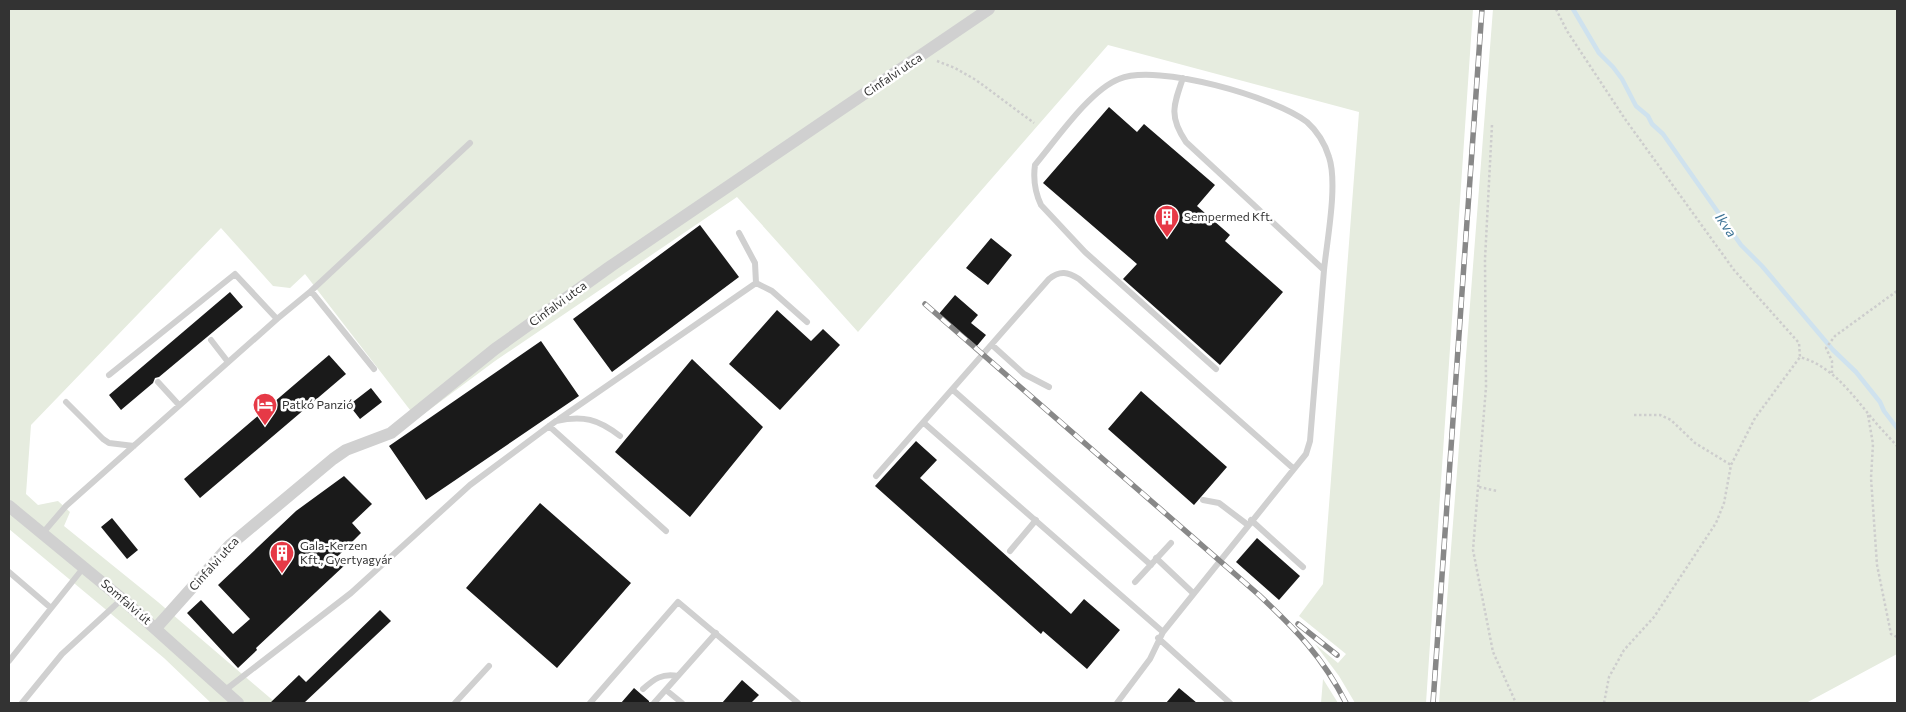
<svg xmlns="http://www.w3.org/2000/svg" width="1906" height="712" font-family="Commissioner,sans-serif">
	<rect width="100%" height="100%" fill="#fff"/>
	<!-- green -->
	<path fill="#e6ecdf" d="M9 9H1473L1426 703H1355L1339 676 1315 644 1338 663 1346 654 1299 616 1323 584 1359 112 1108 45 858 332 737 197 495 361 417 419 305 274 290 288 273 286 221 228 31 425 26 494 38 505 58 501 70 512 64 526 158 602 276 703H211L164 658 9 529Z
		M1493 9H1897V654L1806 703H1439Z
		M1323 679 1338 703H1321Z"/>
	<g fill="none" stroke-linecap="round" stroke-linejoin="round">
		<!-- stream -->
		<path stroke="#cfe2ee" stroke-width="4.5" d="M1573 9 1599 53 1613 67 1622 79 1636 106 1648 116 1652 124 1663 134 1741 245 1762 266 1833 350 1856 372 1880 402 1884 411 1897 428"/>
	</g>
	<!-- building -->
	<path fill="#1a1a1a" d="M1109 107 1137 132 1144 124 1215 185 1197 206 1230 235 1225 241 1283 292 1220 365 1123 279 1137 264 1043 183Z
		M700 225 739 277 612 372 573 319Z
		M991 238 1012 255 988 285 966 268Z
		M230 292 243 307 159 377 155 378 153 383 121 410 109 395Z
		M955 295 978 315 971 323 986 335 976 347 938 315Z
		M777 310 811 341 823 329 840 345 780 410 729 364Z
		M541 341 579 396 426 500 389 446Z
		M329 355 346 374 200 498 184 479Z
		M692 359 763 427 690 517 615 452Z
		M371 388 382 402 360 419 349 405Z
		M1141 391 1227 467 1194 505 1108 429Z
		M916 441 937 460 920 478 1071 614 1084 599 1120 630 1087 669 1043 631 1041 634 875 486Z
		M344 476 372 504 352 523 361 533 338 556 346 564 256 648 257 650 238 668 187 613 201 600 233 634 250 619 218 585 296 511Z
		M540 503 631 583 557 668 466 588Z
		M112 518 138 550 127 559 101 527Z
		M1257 538 1300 576 1279 600 1236 562Z
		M380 610 391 621 304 703H270L299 675 306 682Z
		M742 680 759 695 751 703H722Z
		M634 688 649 701V703H621Z
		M1179 688 1197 703H1166Z"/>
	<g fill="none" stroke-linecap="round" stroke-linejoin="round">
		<!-- path -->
		<path stroke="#cdcdcd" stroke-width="2.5" stroke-dasharray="2.5 2.5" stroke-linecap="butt" d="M1556 9 1567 31 1625 119 1734 270 1799 343 1800 357C1832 366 1851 393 1871 417 1879 427 1888 436 1897 446
			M937 61 955 68 976 80 1034 123
			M1492 125 1485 259 1486 387 1473 550 1493 652 1516 703
			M1832 373V361L1826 348 1835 336 1897 291
			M1634 415H1660L1671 420 1695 443 1731 465
			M1868 415 1873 444 1871 478 1877 565 1891 634 1897 637
			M1479 487 1497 491
			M1604 703 1609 677 1624 650 1654 617 1716 523 1724 503 1731 465 1755 418 1800 357"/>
		<!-- service -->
		<path stroke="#d0d0d0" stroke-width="6" d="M756 283 772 291 807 322
			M311 291 470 143
			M211 340 228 362
			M992 345 1024 374 1049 387
			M1216 369 1085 252 1041 205C1035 192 1033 179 1035 165 1056 140 1090 90 1119 79 1157 63 1275 97 1307 122 1317 131 1325 144 1329 157 1338 184 1327 240 1324 270
			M109 375 235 274 277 319
			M158 382 179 405
			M953 390 1151 565
			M66 402 103 439 109 443 134 446
			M559 419 756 283 755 263 739 233
			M924 423 1163 632
			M549 426 666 531
			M876 476 1049 279C1060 270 1068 272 1079 279L1294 469
			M1203 500 1219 503 1248 525
			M1251 520 1303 567
			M42 534 66 506 277 319 311 291 374 369
			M1010 551 1036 520
			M1156 558 1193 593
			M9 572 51 608
			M1135 582 1171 543
			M1158 638 1230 703
			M9 661 84 567
			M643 689C654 679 662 673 678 676
			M666 690 682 703
			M224 691 351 593 470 485 556 421C583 415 598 419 620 436
			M22 703 62 654 122 599
			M455 703 489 666
			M590 703 678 602 798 703
			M654 703 716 633
			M1117 703 1150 659 1163 632 1306 454 1310 441 1324 270 1186 142C1169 117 1173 106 1183 78"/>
		<!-- minor -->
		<path stroke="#d0d0d0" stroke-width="12" d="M9 506 122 599 238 703
			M156 628 230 545 333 459 346 450 391 433 495 349 611 266 989 9"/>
		<defs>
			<path id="rail" d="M925 304 1259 595C1297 631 1322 656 1346 703
				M1298 624 1337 655
				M1433 703 1482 9"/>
		</defs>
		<!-- rail casing -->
		<use href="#rail" stroke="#888" stroke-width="5.5"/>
		<!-- rail -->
		<use href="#rail" stroke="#fff" stroke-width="4" stroke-dasharray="11" stroke-linecap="butt"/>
	</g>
	<!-- icons -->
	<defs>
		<symbol id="building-pin" viewBox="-11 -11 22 30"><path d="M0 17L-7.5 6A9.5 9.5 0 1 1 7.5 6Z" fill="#e63946" stroke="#fff"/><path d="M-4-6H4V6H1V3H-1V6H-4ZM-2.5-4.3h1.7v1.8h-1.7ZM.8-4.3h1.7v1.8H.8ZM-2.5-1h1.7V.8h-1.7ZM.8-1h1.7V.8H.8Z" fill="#fff"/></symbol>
		<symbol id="hotel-pin" viewBox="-11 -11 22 30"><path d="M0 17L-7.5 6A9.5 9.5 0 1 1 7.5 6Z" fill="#e63946" stroke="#fff"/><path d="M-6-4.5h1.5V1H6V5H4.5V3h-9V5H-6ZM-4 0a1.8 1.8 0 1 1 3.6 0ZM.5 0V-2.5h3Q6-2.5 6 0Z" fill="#fff"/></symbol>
	</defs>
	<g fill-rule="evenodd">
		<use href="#building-pin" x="1153" y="203" width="28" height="38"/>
		<use href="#hotel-pin" x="251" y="391" width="28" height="38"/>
		<use href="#building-pin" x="268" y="539" width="28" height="38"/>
	</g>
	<g text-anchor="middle" stroke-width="5" stroke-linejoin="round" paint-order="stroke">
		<!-- street labels -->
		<g font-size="12" fill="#333" stroke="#fff">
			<text transform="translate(893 75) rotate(-34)" y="4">Cinfalvi utca</text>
			<text transform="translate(558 304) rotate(-36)" y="4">Cinfalvi utca</text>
			<text transform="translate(214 564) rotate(-48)" y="4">Cinfalvi utca</text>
			<text transform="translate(126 602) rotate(41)" y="4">Somfalvi út</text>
		</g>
		<!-- poi labels -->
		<g font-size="12" fill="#333" stroke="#fff" text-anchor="start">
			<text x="1184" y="221">Sempermed Kft.</text>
			<text x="282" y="409">Patkó Panzió</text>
			<text x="300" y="550">Gala-Kerzen<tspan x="300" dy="14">Kft., Gyertyagyár</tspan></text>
		</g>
		<!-- water labels -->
		<g font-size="14" font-style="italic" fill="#3f7597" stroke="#fff">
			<text transform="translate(1726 225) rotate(55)" y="5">Ikva</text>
		</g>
	</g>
	<!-- border -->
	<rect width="1906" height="712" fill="none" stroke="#333333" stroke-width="20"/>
</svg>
